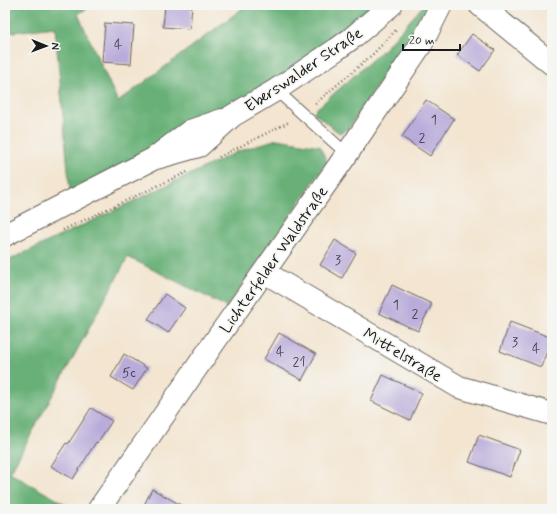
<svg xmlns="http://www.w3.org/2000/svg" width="557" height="514" font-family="Mynerve,sans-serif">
	<rect width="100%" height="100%" fill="#f6f6f2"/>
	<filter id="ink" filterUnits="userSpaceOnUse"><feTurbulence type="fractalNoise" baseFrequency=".025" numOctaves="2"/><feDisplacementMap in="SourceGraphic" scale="8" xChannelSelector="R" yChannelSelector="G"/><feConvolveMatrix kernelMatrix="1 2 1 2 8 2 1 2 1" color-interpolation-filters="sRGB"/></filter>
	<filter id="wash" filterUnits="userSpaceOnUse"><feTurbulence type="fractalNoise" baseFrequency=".012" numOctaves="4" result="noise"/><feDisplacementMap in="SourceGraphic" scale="16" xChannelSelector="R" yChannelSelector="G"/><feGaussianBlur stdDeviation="0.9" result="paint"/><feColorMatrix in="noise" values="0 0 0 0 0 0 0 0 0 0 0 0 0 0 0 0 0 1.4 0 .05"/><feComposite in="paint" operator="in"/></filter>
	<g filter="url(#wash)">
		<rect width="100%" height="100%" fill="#f3e5d0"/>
		<!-- forest -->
		<path fill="#68b077" stroke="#42664a" d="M5 5H93L78 14 118 102 247 5H381L256 94 144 155 70 192 55 27 5 33Z
			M424 5H430L348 129 339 133 313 112 384 49Z
			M277 139 320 146 327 162 227 307 128 257 10 473 74 509H5V262L239 151Z"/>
		<g id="blocks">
			<!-- building -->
			<path fill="#baacda" d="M165 5H192L190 29 163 27Z
				M105 23 134 25 131 64 102 62Z
				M472 34 495 50 480 71 457 55Z
				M426 100 454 119 430 156 402 137Z
				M335 240 356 253 342 278 320 265Z
				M392 285 432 304 418 331 379 313Z
				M165 294 185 308 168 333 148 319Z
				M510 322 552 338 541 367 500 351Z
				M279 333 316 354 302 380 264 359Z
				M124 354 147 368 133 390 111 377Z
				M383 375 422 393 410 420 371 401Z
				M91 408 112 421 97 443 96 442 73 479 51 466 66 443 68 444Z
				M479 435 520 450 510 477 469 462Z
				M152 489 188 509H142Z"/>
		</g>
	</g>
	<g filter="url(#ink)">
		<use href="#blocks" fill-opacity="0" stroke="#67625b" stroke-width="1"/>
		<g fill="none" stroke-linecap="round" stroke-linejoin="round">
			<defs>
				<path id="service" d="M276 90 347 154"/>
				<path id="minor" d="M480 5 552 64
					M264 272 459 387 552 414
					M99 509 220 334 347 154 422 43 441 5"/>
				<path id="secondary" d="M153 159 199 146 232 116 276 90 337 49 352 38 391 5
					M5 235 153 159 190 131 222 120"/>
			</defs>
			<!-- service casing -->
			<use href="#service" stroke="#67625b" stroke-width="13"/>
			<!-- minor casing -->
			<use href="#minor" stroke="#67625b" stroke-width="24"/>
			<!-- secondary casing -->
			<use href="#secondary" stroke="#67625b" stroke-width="24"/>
			<!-- path -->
			<path stroke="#67625b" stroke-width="2.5" stroke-dasharray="1 3" stroke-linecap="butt" d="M315 104 373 54 397 29
				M219 157 289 122
				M63 230 187 172"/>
			<!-- service -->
			<use href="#service" stroke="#fff" stroke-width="11"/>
			<!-- minor -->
			<use href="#minor" stroke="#fff" stroke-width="22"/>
			<!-- secondary -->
			<use href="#secondary" stroke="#fff" stroke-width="22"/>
		</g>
	</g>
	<g text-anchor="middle" stroke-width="3.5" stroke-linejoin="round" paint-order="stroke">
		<!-- number labels -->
		<g font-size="14" fill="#44404c">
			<text x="118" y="49">4</text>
			<text x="434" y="124">1</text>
			<text x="422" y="142">2</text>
			<text x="338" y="264">3</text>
			<text x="396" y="309">1</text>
			<text x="415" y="318">2</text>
			<text x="515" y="346">3</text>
			<text x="536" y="353">4</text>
			<text x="280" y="356">4</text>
			<text x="299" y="366">21</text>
			<text x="129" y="377">5c</text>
		</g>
		<!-- street labels -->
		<g font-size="16" fill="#1c1c1c" stroke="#f6f6f2">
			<text transform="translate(303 69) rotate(-34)" y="6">Eberswalder Straße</text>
			<text transform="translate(273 259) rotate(-55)" y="6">Lichterfelder Waldstraße</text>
			<text transform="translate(403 354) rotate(31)" y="6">Mittelstraße</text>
		</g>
	</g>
	<!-- margin -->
	<rect width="557" height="514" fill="none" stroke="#f6f6f2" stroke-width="20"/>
	<!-- north arrow -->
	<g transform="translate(46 46) rotate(91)" stroke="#f6f6f2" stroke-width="3" paint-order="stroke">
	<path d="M0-3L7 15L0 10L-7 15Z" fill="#1c1c1c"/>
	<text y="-6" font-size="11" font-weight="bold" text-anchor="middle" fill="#1c1c1c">N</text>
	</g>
	<!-- scale -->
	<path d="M403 44v6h57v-6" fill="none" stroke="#1c1c1c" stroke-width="2"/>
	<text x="409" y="44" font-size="12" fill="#1c1c1c" stroke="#f6f6f2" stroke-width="3" paint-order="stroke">20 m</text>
</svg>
